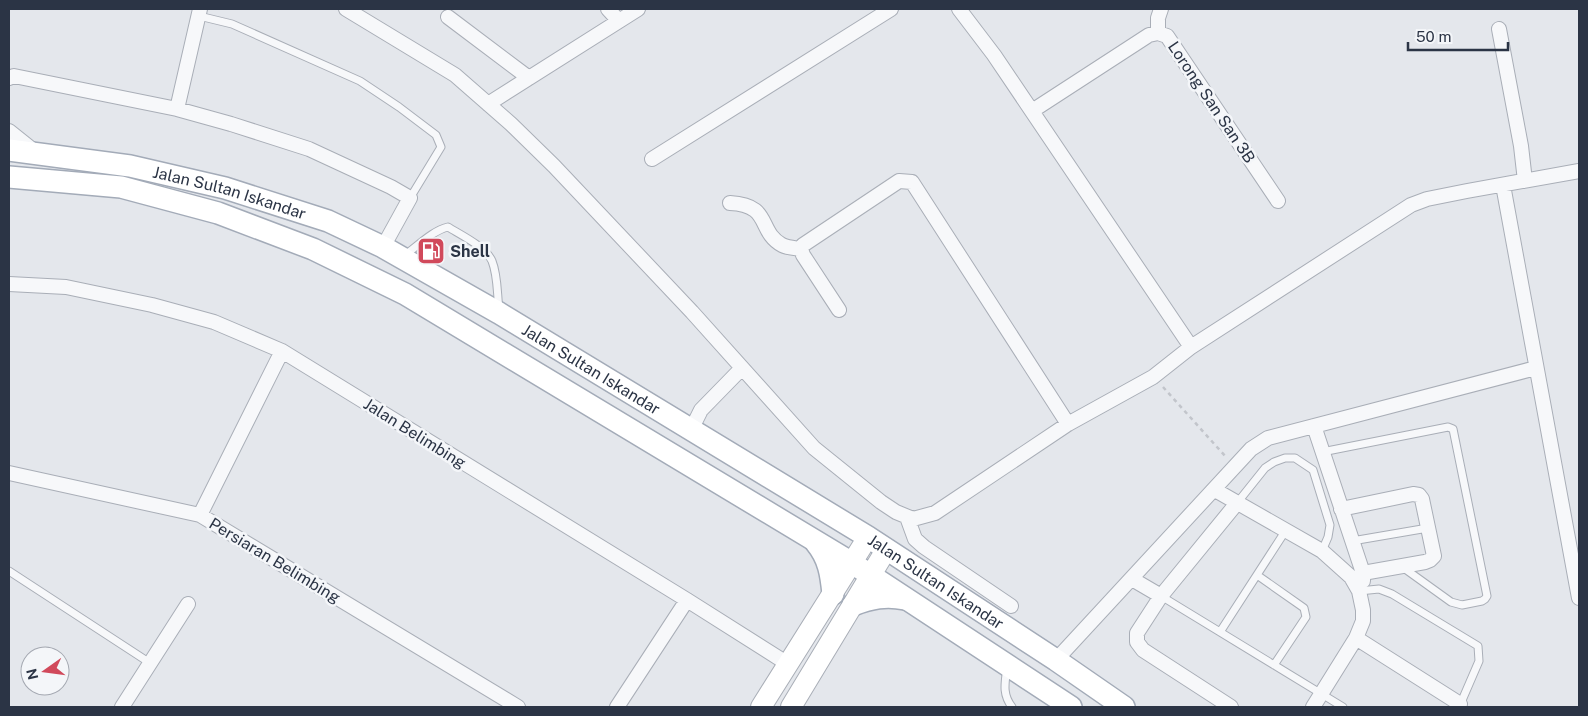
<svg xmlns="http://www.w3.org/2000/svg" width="1588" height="716" font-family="'Public Sans',sans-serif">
	<rect width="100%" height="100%" fill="#e4e7ec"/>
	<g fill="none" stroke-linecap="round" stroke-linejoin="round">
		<defs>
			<path id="lane" d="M199 16 232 24 360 81 399 107 436 135 441 147 410 198
				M405 255C419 245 432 231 448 227 461 235 486 247 492 261 498 276 497 294 499 309
				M1322 452 1448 427 1453 429 1487 596 1485 599 1482 601 1462 605 1451 602 1401 566
				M1237 503 1265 468 1274 462 1285 458H1295L1313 470 1330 525 1328 537 1322 551
				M1352 541 1428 528
				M9 571 150 663
				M1257 575 1304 608 1306 617 1274 665
				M1359 591 1379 589 1392 594 1478 646 1479 661 1460 705
				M1161 596 1343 707
				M1220 632 1286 530
				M1007 667C1005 683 1002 694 1012 707"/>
			<path id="street" d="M346 9 455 75 511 124 554 166 692 312 814 448 881 502 896 512 913 519 935 513 1068 424 1153 377 1191 347 1411 205 1427 199 1467 191 1579 171
				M608 9 619 21
				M959 9 994 55 1191 347
				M448 17 529 78
				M1499 29 1521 146 1525 181
				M1158 33V18L1161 9
				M9 78 14 76 177 109 231 124 309 149 391 187 410 198 383 247
				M488 104 638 9
				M177 109 200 9
				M1032 111 1149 35 1158 33 1167 36 1278 201
				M9 131 34 151
				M652 159 891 9
				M1503 185 1579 598
				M730 203C772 205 757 231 782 245 788 248 795 248 801 249
				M9 284 66 287 152 305 214 322 282 351 687 600 788 664
				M839 310 803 255 801 249 803 245 899 181 912 182 1068 424
				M1314 426 1363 573V581
				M691 430 701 410 742 368
				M9 473 200 515 518 707
				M1215 490 1322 551 1351 577 1359 591 1363 610V621L1356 638 1313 707
				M1341 509 1413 494 1419 495 1422 499 1434 556 1430 560 1425 562 1363 573
				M200 515 282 351
				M907 517 915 539 924 547 1011 606
				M1132 579 1161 596
				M1356 638 1460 704
				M1056 660 1251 449 1268 438 1536 368
				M122 707 188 604
				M617 707 687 600
				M1231 707 1143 650 1137 642V633L1161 596 1237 503"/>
			<path id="secondary" d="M761 707 868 537
				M791 707 886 550"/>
			<g id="primary">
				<path id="s1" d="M9 150 130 166 225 188 328 221 383 247 499 313 868 537 1056 660 1124 707"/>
				<path d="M9 177 121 187 218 213 313 249 405 294 852 563 1071 707"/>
				<path d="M816 543C829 559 831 574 833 594"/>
				<path d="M853 605C871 598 886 595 905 599"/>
			</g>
		</defs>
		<!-- lane casing -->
		<use href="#lane" stroke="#a9aeb7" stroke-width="9"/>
		<!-- street casing -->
		<use href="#street" stroke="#a9aeb7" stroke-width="16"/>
		<!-- secondary casing -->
		<use href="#secondary" stroke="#a9aeb7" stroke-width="22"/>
		<!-- primary casing -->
		<use href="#primary" stroke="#a3abb8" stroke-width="24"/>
		<!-- path -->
		<path stroke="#c2c5cb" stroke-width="2.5" stroke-dasharray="4 4" stroke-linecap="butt" d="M1163 387 1226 457"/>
		<!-- lane -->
		<use href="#lane" stroke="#f7f8fa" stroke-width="7"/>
		<!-- street -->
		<use href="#street" stroke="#f7f8fa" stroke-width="14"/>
		<!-- secondary -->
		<use href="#secondary" stroke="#fff" stroke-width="20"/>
		<!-- primary -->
		<use href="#primary" stroke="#fff" stroke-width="21"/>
	</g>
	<!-- icons -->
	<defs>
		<symbol id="fuel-square" viewBox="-11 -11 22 22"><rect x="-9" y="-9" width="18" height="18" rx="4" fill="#d1495b" stroke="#f4f6f9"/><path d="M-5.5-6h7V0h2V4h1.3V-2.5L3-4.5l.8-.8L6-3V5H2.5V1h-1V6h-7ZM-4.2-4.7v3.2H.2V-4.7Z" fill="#fff"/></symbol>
	</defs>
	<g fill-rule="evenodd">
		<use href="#fuel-square" x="415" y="235" width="32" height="32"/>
	</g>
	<g text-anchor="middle" stroke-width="5" stroke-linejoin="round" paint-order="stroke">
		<!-- street labels -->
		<g font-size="16" fill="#2b3445" stroke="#f4f6f9">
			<text transform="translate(1212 102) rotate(56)" y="6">Lorong San San 3B</text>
			<text dy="6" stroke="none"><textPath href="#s1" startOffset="225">Jalan Sultan Iskandar</textPath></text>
			<text dy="6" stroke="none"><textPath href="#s1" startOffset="630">Jalan Sultan Iskandar</textPath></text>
			<text transform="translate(415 433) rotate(32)" y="6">Jalan Belimbing</text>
			<text transform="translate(275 560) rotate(31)" y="6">Persiaran Belimbing</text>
			<text dy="6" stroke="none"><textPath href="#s1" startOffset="1035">Jalan Sultan Iskandar</textPath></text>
		</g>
		<!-- poi labels -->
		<g font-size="16" font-weight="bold" fill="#2b3445" stroke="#f4f6f9" text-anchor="start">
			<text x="450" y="257">Shell</text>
		</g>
	</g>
	<!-- border -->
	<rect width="1588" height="716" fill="none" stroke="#2b3445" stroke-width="20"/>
	<!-- north arrow -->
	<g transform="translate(45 671) rotate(256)"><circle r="24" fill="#f4f6f9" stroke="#a4a8b1"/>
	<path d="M0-4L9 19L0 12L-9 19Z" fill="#d1495b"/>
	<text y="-8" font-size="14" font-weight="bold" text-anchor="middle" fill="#2b3445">N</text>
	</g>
	<!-- scale -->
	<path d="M1408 42v8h100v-8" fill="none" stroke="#2b3445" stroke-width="2.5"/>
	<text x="1416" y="42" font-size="15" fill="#2b3445" stroke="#f4f6f9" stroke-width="4" paint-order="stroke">50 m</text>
</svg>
